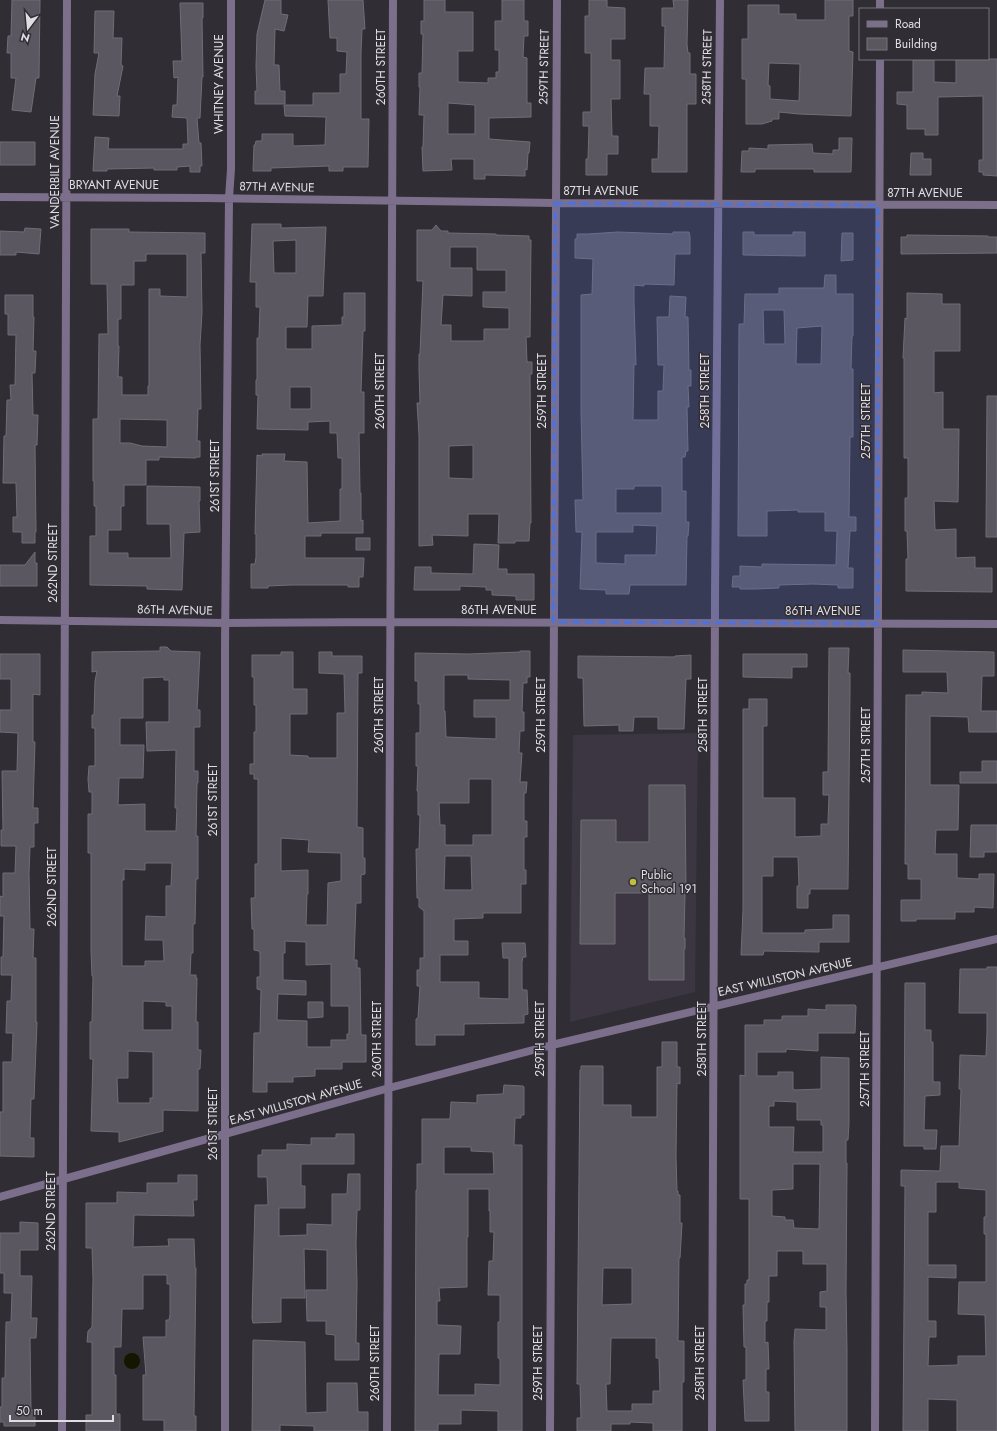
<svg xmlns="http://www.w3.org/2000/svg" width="997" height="1431" font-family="Jost,sans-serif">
	<rect width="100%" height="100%" fill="#312d35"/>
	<!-- built -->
	<path fill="#3c3643" d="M698 733 695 992 570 1022 573 735Z"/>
	<!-- water -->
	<path fill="#161500" d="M124 1361a8 8 0 1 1 16 0a8 8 0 1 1-16 0Z"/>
	<!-- building -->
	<path fill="#5b5760" stroke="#716d76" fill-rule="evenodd" d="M12 0H40L39 78H36L31 112 12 110 16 78H11V53H7L8 36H11Z
		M265 0H281V14L288 15 284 31 275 29 274 65H279L280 91H285V104H255V91H257L256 66 257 34Z
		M328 0H363L365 29H362L361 52V119H369L368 167H343V171H329V166L271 168V171H253L254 145H255L256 141H262V134H293V146L325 145 326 117 285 116 284 105H313V93H340V74H346L347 52 337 51V38H330Z
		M424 0H445V12H473V51H458V82L488 83V78H496V72H499V50H495V21H502V0H524V21H528V36H524L523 57 527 58V103H531V117L489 118V139L530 142 529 153H528L527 170 525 169V176L485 175V179H474V159H451L452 170 423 171 422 147H423L424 115H419L420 87H419V73H422L423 34H421V21H424ZM448 103 475 105V134H448Z
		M589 0H607V7L625 8V39H611V60H620V99H611L612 136H618V154H607V175H586V159H588L589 126H583V112H591V53H585V16H589Z
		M673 0H688L687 44 688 53H690V74H696V104H687V172H652V159H658L659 126H650V94H644L645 68H664L665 26H662V8H674Z
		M825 0H853V16H849V51L853 52 851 116 799 114 779 112V119H772V121L762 124H746V79H742V39H748V5H779V14H796V20H825ZM769 63 800 64 799 101 770 99V86L768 85Z
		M180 3H203V18H202L203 77H202L200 118H197L199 143H201L202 166H200V172H190V166L177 167V170H154V168L107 169V171H93L95 137 109 138 108 149H183V144H188L187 118 172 117 173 105H177L178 77 174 78 173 61H182Z
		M95 11H114L113 38H122L121 65 123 66 117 96H120L119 116 93 115 95 74 99 53H94Z
		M956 59H997V176L983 175V172H979V160H983V96L938 97V135H925V129H907V105L897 104V92H913V60H934V82L956 83Z
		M839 138H852L851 172H814V169H755V172H741L742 151H749V148L768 149V145L812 144 813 153 833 154V150H839Z
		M0 142H35V165H0Z
		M911 153H923V159H931V175H910Z
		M252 224H281V228L326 227 323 296H308L307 327H286V349H312V326L342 325V317H344V293H365V331H363L361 392H364V433H359L360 493H361V521L363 520V533H321V536H305V558H364L363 577H359V587H348V585H291L268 586V588H251V564H255L256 557V534H255L257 455 262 456V454H285L284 461 307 462 308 523 340 521V489H342V458H338L337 433H330V421L308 422V430L257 429 258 395H256V380H257V338H259L260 307H256V282H250ZM296 240V273H274L273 241ZM290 387H311V409H290Z
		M436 225 441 231H448V233L496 234V235L529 236V240H531L530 337H526L527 362H532V374H530L531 523H530L529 541H515V543H498L499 514H468V536L432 535 433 545 419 546V435L417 403H420L419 370V354H420L423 281H417V230H432ZM450 247H477V270H506V292H483V307L509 308V329H484V341H451V325H441L443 295 472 296V268H450ZM473 445V479L449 478V446Z
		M25 228 41 229 39 254 16 252V255H0V231L24 232Z
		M91 229H129V232L205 233V253H201L202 312 200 345 201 409H198L197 441H200V457H196V458L159 457V460H146V485H124V506H121V530H108V553H128V558H171L170 524H147V486L200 487V501H199L200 532 184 533 182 590 147 589V586L90 585V536H96V506H94V481H93V419H98L99 334H108L107 284H91ZM146 254H187V297L160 296V289H149V386H148V395H122V377H118L119 346H118V319H121V285H134V261H146ZM120 419 167 420V447L142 446 130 443H120Z
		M618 232 673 234V232H689L690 237V254H675L674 285 644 284V286L634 285V303L636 365 634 364 633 420H658V391H663L664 365H658L657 317H669L670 296 686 297 685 317H688L689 370H691V386H688L689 407H687L688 451H686L685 457H682V491H686V522H689L688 536H687L686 585H630L629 594H606V590L580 589 582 532H576L575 500H583L581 411V295L592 294 593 259 575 258V239H577V234H588ZM634 486H662V513H616V489H634ZM633 525 657 526 656 555H625V564L596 563V532H633Z
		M743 232H754V235H793V232H805V256L743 255Z
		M842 233H853V260L841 261Z
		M907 235 988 236V237H997V253L901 254V237H907Z
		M825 275H836V294H853V336H852L851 369H853V437H850L849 517H856V531H850L848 568H853V588H838V585L813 584 779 585V588L756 589H740V587H732L733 576H740V566L762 567V564L836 565 837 531H825V512H798V510L767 511V536H738L739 324H744L745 294H779V288H824ZM763 310H784L785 344H764ZM822 326 821 364H796L797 328Z
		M907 293 942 294V304H960V351H934V393L943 392V429H959L958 502 934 501 935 530 956 529V558L975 557V568H992V592L906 591V559H908L907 531H905V498H908V458H904V358H903L905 318 907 319Z
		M5 295H33V317H34L33 351H36L35 373H32L33 415H38L37 445H35L36 532H35V543H22V532H13V517H17L16 483H3L4 436H6L7 400H11L10 385H15L16 335H8V314H5Z
		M987 396H997V537H986Z
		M356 538H370V550H356Z
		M474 544 499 545 498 569H507V574H534V600H516V596L492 595V590H486V587L460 586V590H414L415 567H431V573L473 574Z
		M35 552V563H37V586H0V565H25Z
		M160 647H167L171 651 200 652 197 710H200V727H194V771H198V783H197L196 836H198V879H196L195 924H193V953H191L190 975H196V978H197L196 1022H198V1050H201L200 1069H198V1111L163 1110V1131L119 1142V1132L91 1131 93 1059H90V1022H92L93 976H92L91 951V853H88V814H92V792H89L88 779 89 766H95V728H92V715H94L95 681 97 671 92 672V652L160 651ZM164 677V680H169V722H146L147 751 176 750 175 808H177L176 831H145V804L118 805 119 778H143L144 745H120V718H143V678ZM145 863H172L171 886H166V917L146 916 145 940H163L164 961H145V966H122V880H124V869L145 870ZM143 1001 166 1002V1006H172V1030H143ZM128 1051 153 1052V1098H150V1103H118L117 1078H128Z
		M829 648H849L848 673H850V689L848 889H810V894H808V908H797V886H799L798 857H773V876H762V933H805V930L833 929V915H849V942H819V952L764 951 763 955H741L743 910V709H749V699H767V726H763V798H795V837L821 836V824H828V822L829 795H823V772H828Z
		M903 650 994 652V676H982L981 711H997V732H969L968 717 930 716V785H959L958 830H936L935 854H957V878L979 879V874H994L993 908 974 907V912H955V919H916V921H901V900H921V879H908V864H905L906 695H922V692L948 693 947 672H903Z
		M520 651H530V677H527V683H523L522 712H524V731H520L519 753H522L520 782H527L526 793H524V821H527V837H524V870H526V884H521V913H483V918L454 919V941H468V955H440V982H479V998L509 999V958H503L502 943H525L526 957H523L522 962V988L523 990H527L528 1014 524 1015V1023L464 1024V1035H435V1045H416V1019L418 1018 420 986H417V970H420V958H424V911L419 907V898H417L416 849H419L420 815H418V791H417L418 766H416V733H420V704H418V681H415V653L469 654 520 652ZM444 675H468V679L510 680V700H474V717H496V739L446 737 445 711H444ZM469 779H492V835H473V845H445V825H440L439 803H469ZM445 856H471L472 890H444Z
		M281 652H293V689H307V714H290V755L308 756V758H337V713H345L344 674 319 673V652H332V656H362V673H358L357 827 363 828V858H365V874L361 875V903H356L354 960H357V968H360L361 1035H366V1062H342V1069H315V1076L293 1077V1082H267V1092H253L254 1033H260L261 990 257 989V977H260V953L259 951 254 950V929H252L251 898H255V864H258V779H254V774H250V764H254V732H256V705H254V677H252V655H281ZM281 838 309 840 308 852 341 853V881L328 883 327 925H306L307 894H308V870L281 871ZM285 941 306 942V965L331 964V1006H349V1034H347V1040H331V1047H307V1021L277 1020 278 994 306 995V981L283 980V953H285Z
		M0 654H40V695L33 694V742H35L33 808H38V823H34V847H30L29 873 30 929H34L33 958H36V1022H37L34 1099H31L30 1138H34V1157L0 1156V1112H3V1062H12L13 1033H6L7 1001H11L12 975H1V957H3L4 916H0V896L3 897V873H15L16 846H1V830H3L2 771H17L18 733 0 732V710H11V679H0Z
		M743 654H807V667H792V678L743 677Z
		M691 655V679H686L684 729H658V717H634L633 731H619V725L584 726 583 678H578V656L675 657V656Z
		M982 761H997V783H960V772H982Z
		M649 785H685L686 893H685L684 938H685V949L684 950V980H649V893H615V944H580L581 820H616V842H649Z
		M971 825H997V852H984V857H970Z
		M987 967H997V1431H957V1400L928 1399V1431H903L905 1186H901V1170L940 1171 941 1146H959L961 1089H959L960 1055 986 1056 987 1033V1013H959L960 969H987ZM936 1182H959V1188L986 1190V1217H984V1234H986V1282H959L958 1314 985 1315 986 1356H958V1365L928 1366 929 1337H936V1321H928V1277L956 1278V1265H928V1212H936Z
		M905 983H925V1030H931V1042H933V1082H940V1095L925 1096 924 1130H937L936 1149H924V1146H904Z
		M308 1002H323V1017L308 1018Z
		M826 1005H855L856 1006 855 1033H818V1051L786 1049V1052H757V1076H778V1072H793V1089L795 1090 821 1089V1057L849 1058V1124L848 1140H846V1163H847L846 1291 847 1350V1431H795L794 1341 795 1329 826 1330V1307H820V1292L827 1291V1264H803V1251H777V1276H769V1302H767V1321H765V1343L768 1342 769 1369H766V1392H769V1421H745L743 1380H746V1347H744L743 1305H745V1284H747V1280H749V1199H740V1075L745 1076V1025H764V1020H782V1016H808V1009L826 1010ZM774 1101 797 1102V1120H821V1125H823V1152H793L794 1127H769V1106H774ZM793 1164H820L819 1229 794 1228 793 1220H785V1217L772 1216V1190L793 1189Z
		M662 1042H677V1067H680V1084L677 1083 676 1156 677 1191H678V1195H680V1223H682L680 1258H679L678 1341H684V1382H682V1431H653V1423L630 1422V1424H611V1431H577V1418H581L580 1384H577L580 1070H581V1066H603V1105H631V1117H657V1067H662ZM603 1268H632V1304L602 1305ZM611 1338H656V1358H659L660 1391H653V1404H632V1411H607L606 1384H610Z
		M504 1085 523 1086 524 1087V1115H521V1118H515L514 1145H522V1431H498V1411L461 1410V1424H438V1431H415L416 1190H417V1164H422V1119H450L451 1102 477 1103V1095L503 1094ZM444 1147H471V1151L493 1152 494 1174H444ZM468 1189H489V1211H490V1232H494L493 1261H489L488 1295H500V1322H498V1358L500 1359V1385L475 1384V1395H438L439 1354H460L461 1326 437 1325V1301H440L439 1288 467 1287V1237H468Z
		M336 1134H354V1164H301V1186H305V1208H279V1236L307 1235V1224L332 1225V1194H347L348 1174H360V1210H357L356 1243 357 1283 356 1343H359V1360H335V1335L326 1334V1321H307L306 1290H327V1250L304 1249 305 1298H281V1322L253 1323 252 1318 255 1205H268L267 1177H258V1155H262V1150H287V1144L311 1145V1138H336Z
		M178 1175H197V1200H193L194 1216 134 1215 133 1247 169 1246 168 1239H194L195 1268H196L194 1416H196V1431H164V1420H143V1375H146L143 1337H166V1320H169L170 1315V1284H167V1275H143V1309H122L121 1347H114V1375H116V1414H120V1431H86V1415H92V1342H87L88 1331 92 1327 93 1279 92 1248H86V1203H117V1192L147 1193V1183H178Z
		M20 1222 38 1223V1250H20V1276H32L31 1318H37L36 1338H30L31 1410H35V1426H4V1422H0V1407H2V1378H5L6 1322H11L12 1293H4V1273H0V1233H20Z
		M253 1340 305 1342 306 1413 327 1412V1383H357L358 1412H368V1431H314V1426L280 1425V1431H252Z"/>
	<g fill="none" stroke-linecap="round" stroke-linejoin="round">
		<!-- street -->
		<path stroke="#7c6f8b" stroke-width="8" d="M880 9V0
			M0 197 204 198 555 203 997 205
			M0 620 226 623 391 622 997 624
			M0 1197 389 1088 552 1045 997 939
			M62 1431 67 0
			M225 1431V647L229 198 231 169V0
			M387 1431 393 0
			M550 1431 557 0
			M712 1431 715 596 720 0
			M875 1431 880 59"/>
	</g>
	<!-- marked area -->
	<path fill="#4e72db" fill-opacity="0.2" stroke="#4e72db" stroke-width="3" stroke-dasharray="8 5" stroke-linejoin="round" d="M555 203 878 205V624L553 622Z"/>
	<!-- markers -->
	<circle fill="#c1bd40" stroke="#312d35" stroke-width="1.5" cx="633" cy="882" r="4"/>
	<g text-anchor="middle" stroke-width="3" stroke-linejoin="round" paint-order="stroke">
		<!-- street labels -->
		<g font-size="12" fill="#e0dee3" stroke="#312d35">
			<text transform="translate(381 67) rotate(-90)" y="4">260TH STREET</text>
			<text transform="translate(544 67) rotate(-89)" y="4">259TH STREET</text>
			<text transform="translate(707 67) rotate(-89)" y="4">258TH STREET</text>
			<text transform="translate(219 84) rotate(-90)" y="4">WHITNEY AVENUE</text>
			<text transform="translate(55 172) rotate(-90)" y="4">VANDERBILT AVENUE</text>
			<text x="114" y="189">BRYANT AVENUE</text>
			<text transform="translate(277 187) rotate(1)" y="4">87TH AVENUE</text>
			<text x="601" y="195">87TH AVENUE</text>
			<text x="925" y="197">87TH AVENUE</text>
			<text transform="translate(380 391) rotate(-90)" y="4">260TH STREET</text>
			<text transform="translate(542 391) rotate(-90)" y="4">259TH STREET</text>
			<text transform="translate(705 391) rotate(-90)" y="4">258TH STREET</text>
			<text transform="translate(866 421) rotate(-90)" y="4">257TH STREET</text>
			<text transform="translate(215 476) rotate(-90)" y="4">261ST STREET</text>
			<text transform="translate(53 563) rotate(-90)" y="4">262ND STREET</text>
			<text transform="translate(175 610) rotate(1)" y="4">86TH AVENUE</text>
			<text x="499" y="614">86TH AVENUE</text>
			<text x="823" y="615">86TH AVENUE</text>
			<text transform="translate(379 715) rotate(-90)" y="4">260TH STREET</text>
			<text transform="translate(541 715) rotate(-90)" y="4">259TH STREET</text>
			<text transform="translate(703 715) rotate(-90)" y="4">258TH STREET</text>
			<text transform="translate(866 745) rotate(-90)" y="4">257TH STREET</text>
			<text transform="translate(213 800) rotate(-90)" y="4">261ST STREET</text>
			<text transform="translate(52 887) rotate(-90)" y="4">262ND STREET</text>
			<text transform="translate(785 977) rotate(-13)" y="4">EAST WILLISTON AVENUE</text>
			<text transform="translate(377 1039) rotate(-90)" y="4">260TH STREET</text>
			<text transform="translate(540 1039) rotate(-90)" y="4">259TH STREET</text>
			<text transform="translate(702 1039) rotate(-90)" y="4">258TH STREET</text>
			<text transform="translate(865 1069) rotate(-90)" y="4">257TH STREET</text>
			<text transform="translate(296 1102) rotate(-16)" y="4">EAST WILLISTON AVENUE</text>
			<text transform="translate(213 1124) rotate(-90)" y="4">261ST STREET</text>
			<text transform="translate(51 1211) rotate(-90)" y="4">262ND STREET</text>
			<text transform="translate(375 1363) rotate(-90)" y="4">260TH STREET</text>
			<text transform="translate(538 1363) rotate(-90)" y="4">259TH STREET</text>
			<text transform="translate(700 1363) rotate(-90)" y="4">258TH STREET</text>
		</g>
		<!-- poi labels -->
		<g font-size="12" fill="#e0dee3" stroke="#312d35" text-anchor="start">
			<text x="641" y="879">Public<tspan x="641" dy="14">School 191</tspan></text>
		</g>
	</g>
	<!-- legend -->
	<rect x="859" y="8" width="130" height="52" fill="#312d35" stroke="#77747b"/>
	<rect x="867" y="21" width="20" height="6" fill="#7c6f8b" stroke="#77747b"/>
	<text x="895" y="28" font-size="12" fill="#e0dee3">Road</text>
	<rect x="867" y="38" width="20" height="12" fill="#5b5760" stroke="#77747b"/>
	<text x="895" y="48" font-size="12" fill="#e0dee3">Building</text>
	<!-- north arrow -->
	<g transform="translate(28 28) rotate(196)" stroke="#312d35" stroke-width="3" paint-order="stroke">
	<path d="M0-3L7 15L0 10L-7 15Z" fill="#e0dee3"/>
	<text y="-6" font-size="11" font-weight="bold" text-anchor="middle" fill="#e0dee3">N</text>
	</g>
	<!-- scale -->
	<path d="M10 1415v6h103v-6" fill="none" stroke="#e0dee3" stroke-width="2"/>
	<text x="16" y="1415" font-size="12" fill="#e0dee3" stroke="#312d35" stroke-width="3" paint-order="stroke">50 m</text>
</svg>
